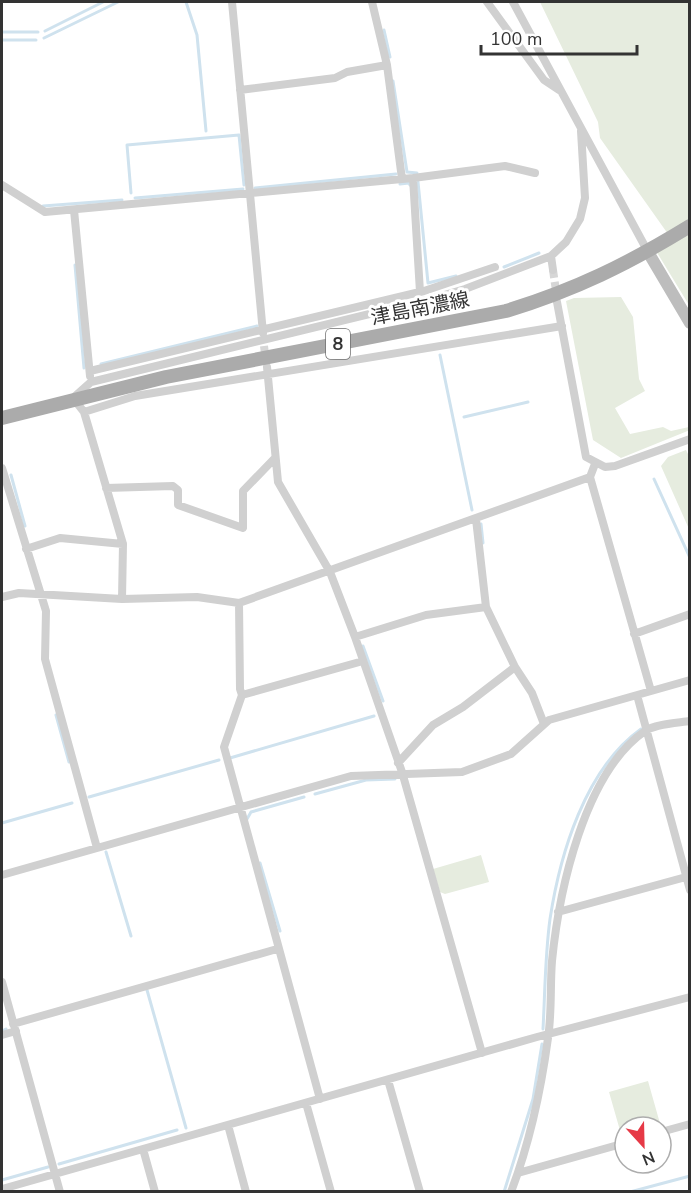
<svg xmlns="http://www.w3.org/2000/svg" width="691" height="1193" font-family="'Nunito Sans','Noto Sans JP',sans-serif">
	<rect width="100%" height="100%" fill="#fff"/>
	<!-- green -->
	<path fill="#e6ecdf" d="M540 2H689V305L653 246 668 234 600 138 598 122Z
		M621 297 633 317 639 379 645 391 615 408 630 434 663 427 671 431 689 427 690 430 621 458 593 440 566 301 574 298Z
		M686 450 689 456V529L661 466 668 457Z
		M481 855 489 882 445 894 440 892 433 869Z
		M648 1081 661 1127H625L623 1141 609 1092Z"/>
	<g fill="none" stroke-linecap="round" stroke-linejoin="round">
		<!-- stream -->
		<path stroke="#cfe2ee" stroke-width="3" d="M186 2 197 35 206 131
			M384 30 390 57
			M45 31 103 2
			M2 32H38
			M44 38 118 2
			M2 40H36
			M393 81 407 172 417 173
			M418 182 428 283 456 276
			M400 184 409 183 410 185
			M255 188 396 174
			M131 193 127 145 239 135 244 185
			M135 198 243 189
			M43 206 122 200
			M75 265 84 368
			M504 267 539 253
			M440 355 472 510
			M101 364 257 326
			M464 417 528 402
			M11 475 25 526
			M654 479 690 558
			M481 524 483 543
			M363 646 383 701
			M56 715 69 762
			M230 758 374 716
			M315 794 366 780 395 779
			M89 797 219 760
			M247 819 251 812 304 797
			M2 823 72 803
			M106 852 131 936
			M260 863 280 931
			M147 990 186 1128
			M543 1029C545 993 545 956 550 919 560 854 585 769 641 729
			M2 1031 6 1029
			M59 1164 177 1130
			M2 1180 48 1167
			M504 1192 533 1099 542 1044
			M630 1192 690 1176"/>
		<!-- minor-tunnel -->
		<path stroke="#d6d6d6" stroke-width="8" stroke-dasharray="8 4" stroke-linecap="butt" d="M553 270 557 298
			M264 346 266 361"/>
		<!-- minor -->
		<path stroke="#d0d0d0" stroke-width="8" d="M232 2 263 333
			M372 2 387 65 402 179
			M487 2 544 80 559 90
			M513 2 648 252
			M240 90 335 78 347 72 387 65
			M413 178 420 292
			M2 185 45 212 413 178 505 166 535 173
			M74 210 90 376
			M551 256 553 270
			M557 302 586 457 605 467 615 466 690 439
			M562 326 135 396 84 412 73 398 91 382 427 300 465 289 551 256 566 242 580 219 585 198 581 131
			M267 367 278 482 330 572 355 637 402 772 482 1053
			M90 371 424 291 495 267
			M84 412 123 544 122 599
			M595 464 590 477 651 691
			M2 468 46 611 45 659 97 848
			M106 488 173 486 178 490V505L243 528V491L274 459
			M476 519 486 607 515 667 532 693 544 724
			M26 549 60 538 123 544
			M2 597 19 593 122 599 197 597 239 603 590 477
			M239 603 240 689 242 695 224 747 320 1099
			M634 634 690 614
			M355 637 426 615 486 607
			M242 695 363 661
			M637 695 690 890
			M398 763 433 725 463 707 515 667
			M2 875 351 776 462 772 511 754 549 720 690 680
			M558 912 686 877
			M2 982 60 1192
			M13 1024 277 949
			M2 1035 16 1031
			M388 1080 420 1192
			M306 1103 331 1192
			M228 1125 246 1192
			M661 1132 690 1124
			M143 1149 155 1192
			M518 1173 625 1143
			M2 1189 537 1037 690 997
			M511 1192C530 1142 541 1090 548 1038 552 1012 550 986 552 961 559 891 584 773 645 731 655 724 677 723 690 721"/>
		<!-- secondary -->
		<path stroke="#bdbdbd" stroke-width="12" d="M648 252 690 323"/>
		<!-- primary -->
		<path stroke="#ababab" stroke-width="14" d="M2 418 166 377 506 311C575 290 628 264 690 226"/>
	</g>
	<g text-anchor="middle" stroke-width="6" stroke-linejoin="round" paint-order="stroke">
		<!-- shield labels -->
		<rect fill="#fff" stroke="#707070" stroke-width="1.5" x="326" y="329" width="24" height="30" rx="4.5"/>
		<g font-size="18" font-weight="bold" fill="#333">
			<text x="338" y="350">8</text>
		</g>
		<!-- street labels -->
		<g font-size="20" fill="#333" stroke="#fff">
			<text transform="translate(420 308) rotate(-11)" y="7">津島南濃線</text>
		</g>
	</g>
	<!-- border -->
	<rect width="691" height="1193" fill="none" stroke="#333333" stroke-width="6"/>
	<!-- north arrow -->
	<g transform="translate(643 1145) rotate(158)"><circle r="28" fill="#ffffff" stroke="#adadad" stroke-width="1.5"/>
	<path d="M0-4.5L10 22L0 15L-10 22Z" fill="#e63946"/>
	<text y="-9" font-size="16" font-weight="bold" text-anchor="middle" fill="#333333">N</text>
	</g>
	<!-- scale -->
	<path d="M481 45v9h156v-9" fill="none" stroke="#333333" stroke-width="3"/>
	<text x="490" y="45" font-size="18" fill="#333333" stroke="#ffffff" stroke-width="4.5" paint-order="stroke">100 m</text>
</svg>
